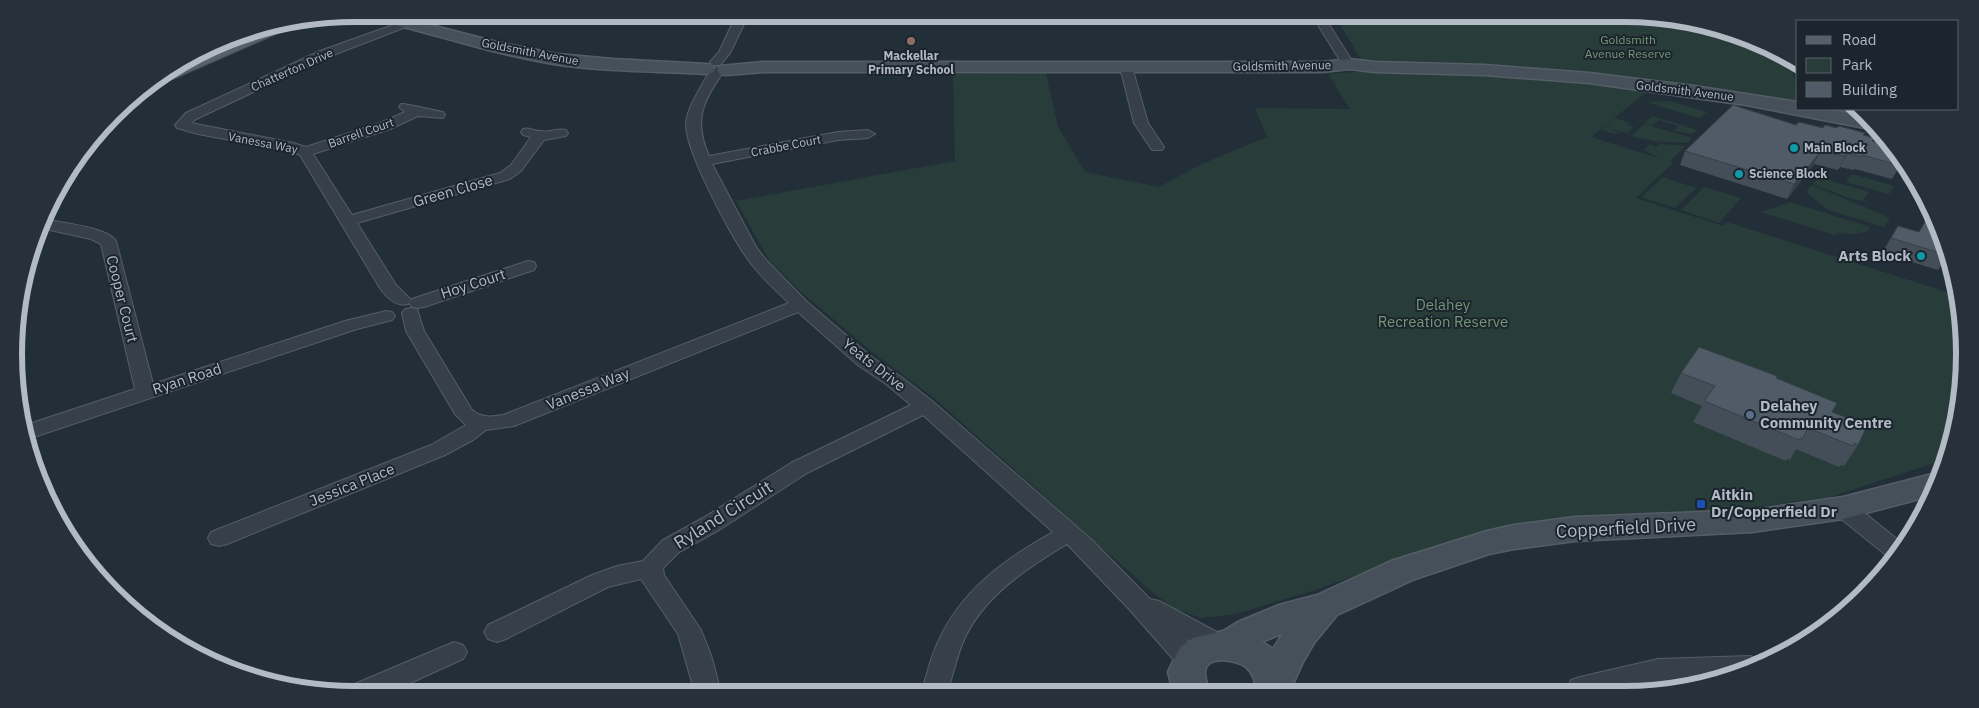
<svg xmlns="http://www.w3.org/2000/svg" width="1979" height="708" font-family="'IBM Plex Sans',sans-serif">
	<rect width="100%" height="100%" fill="#232f38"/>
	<!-- green -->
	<path fill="#283d3a" d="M1625 14 1713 25 1775 49 1789 57 1798 93V103L1494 67 1362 61 1334 15Z
		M1383 70 1507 74 1650 89 1591 137 1661 159 1644 150 1650 144 1656 147 1660 144 1686 146 1670 161 1674 162 1636 198 1723 226 1727 222 1959 296C1970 342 1965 415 1947 459L1830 497 1741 509 1608 514 1532 522 1438 546 1315 590 1236 614 1201 618 1173 608 1150 590 934 398 871 351 800 291 769 260 736 201 955 161 953 74 1046 73 1058 127 1085 172 1159 187 1202 164 1267 137 1255 108 1350 109 1328 74Z
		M1668 101H1669L1707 112 1699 118 1646 102Z
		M1653 116 1697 130 1692 134 1674 131 1679 126 1659 120 1652 126 1644 123Z
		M1615 118 1630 123 1627 125 1634 127 1627 133 1609 129 1618 132 1616 134 1601 130Z
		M1644 124 1692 138 1687 143 1653 141 1631 136Z
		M1852 174 1894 186 1889 194 1846 182Z
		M1663 177 1696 188 1675 208 1641 197Z
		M1818 177 1869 192 1863 200 1872 203 1848 198 1813 184Z
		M1812 185 1890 218 1884 227 1828 210 1806 192Z
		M1704 187 1741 198 1719 223 1681 210Z
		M1790 202 1870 227 1866 232 1854 234 1835 233 1838 236 1761 212Z"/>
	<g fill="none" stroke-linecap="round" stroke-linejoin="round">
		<defs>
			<path id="street" d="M1312 15H1323L1354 64 1352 67H1344Z
				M735 18H747L730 53 720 65H712L710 62 719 52Z
				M407 20 413 23 411 25 328 57 196 119 191 123 293 143 306 147 380 123 405 112 399 107 401 104C405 103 436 111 443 112L445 115 443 118 418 116 390 129 313 154 352 215 500 173 511 165 531 137 523 135 521 132 523 129C530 127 533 131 540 131 549 133 557 128 566 130L568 133 566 136 544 140 521 171 510 179 357 223 396 285 411 300 408 304C396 307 387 298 380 288L300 155 289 151 198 134 177 128 175 125 186 113 320 51Z
				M1126 63 1132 67 1148 123 1164 147 1162 150H1152L1134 123 1120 67Z
				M718 67 724 71C703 101 693 120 709 156L838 132 868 130 875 134 868 138 838 140 712 164 756 247 766 260 806 301 873 358 900 376 932 401 1092 540 1150 599 1159 601 1228 638 1232 645 1228 652 1219 655 1186 639 1199 654 1203 661 1199 668 1190 672 1181 668 1129 609 1067 544C1027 568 982 597 963 642 956 658 953 676 947 693H921C927 676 930 658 938 642 961 590 1005 559 1053 532L923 415 807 473 719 530 679 552 663 568 664 575 701 630 711 655 721 693H695L678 634 641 579 608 587 506 639 497 642 488 639 484 632 488 625 592 575 617 566 643 561 663 540 703 518 791 463 911 405 886 384 859 366 798 312 514 426 486 430 473 440 445 455 227 544 219 546 211 544 208 538 211 532 431 445 466 425 455 414 406 331 402 313 405 309 411 308 417 309 424 331 472 410C482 418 491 417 503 415L789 303C777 291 764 280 754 267 735 245 687 154 686 126 686 113 693 101 699 90 703 83 709 69 718 67Z
				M44 219C61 223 107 227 116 241L153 384 345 321 386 311 392 312 395 316 392 320 357 329 25 440 23 426 135 389 101 244 91 239 41 228Z
				M528 261 534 262 536 266 534 270 424 307 418 308 412 307 409 303 412 299Z
				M1843 500 1851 502 1903 544 1891 559 1835 514 1832 508 1835 502Z
				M454 642 463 645 467 652 463 659 386 694 346 693 350 686Z
				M1750 656 1759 659 1761 664 1710 679 1658 681 1613 691 1569 692 1567 688 1571 680 1580 677 1658 659Z"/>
			<path id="secondary" d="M386 20H411L497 42 557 54 613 59 706 64 712 65 715 69 712 73 706 74C656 71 604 72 554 64 498 55 444 37 388 23Z
				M1349 59 1375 62 1484 65 1589 73 1694 86 1798 102V109H1828L1867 117 1880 129 1875 130 1746 105 1589 83 1484 75 1375 72 1349 69 1323 72H763L726 75 720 74 717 70 720 66 763 62H1323Z
				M1936 473 1940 475 1931 496 1843 519 1752 532 1575 541 1514 549 1489 554 1415 579 1337 615 1314 643 1303 662 1292 686 1293 692H1257C1255 683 1254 674 1246 667 1237 660 1205 654 1205 673 1205 679 1208 686 1209 692H1173L1168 672 1180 647 1193 638 1223 631 1238 622 1279 605 1317 595 1391 561 1487 531 1514 525 1575 517 1752 510 1843 497ZM1283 633 1273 649 1262 642Z"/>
			<path id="primary" d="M288 20H303L301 23 173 79 167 80 161 79 201 54 262 28Z"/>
		</defs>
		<!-- street casing -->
		<use href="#street" stroke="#555e66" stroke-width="2"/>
		<!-- secondary casing -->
		<use href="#secondary" stroke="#555e66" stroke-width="3"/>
		<!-- primary casing -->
		<use href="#primary" stroke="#434c54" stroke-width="2"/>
		<!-- street -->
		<use href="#street" fill="#374048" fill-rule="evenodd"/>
		<!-- secondary -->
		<use href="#secondary" fill="#45505b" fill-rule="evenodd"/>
		<!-- primary -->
		<use href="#primary" fill="#556068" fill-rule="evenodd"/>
	</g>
	<!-- wall -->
	<path fill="#444e58" d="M1796 125 1823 128 1864 135 1872 141 1893 147 1903 161 1892 179 1855 169 1853 170 1840 167 1838 170 1814 164 1787 199 1680 165 1685 151Z
		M1898 226 1919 232 1947 244 1953 270 1941 266 1938 270 1882 253Z
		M1681 373 1776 378 1832 412 1862 427 1858 445 1844 466 1841 465 1839 467 1796 449 1790 460 1787 459 1786 461 1693 422 1702 406 1671 393Z"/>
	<!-- shaded-wall -->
	<path fill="#374047" d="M1821 151 1814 164 1787 199 1794 184Z
		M1848 153 1840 167 1838 170 1845 156Z
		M1903 160V161L1901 165 1892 179Z"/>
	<!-- building -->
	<path fill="#4f5b66" stroke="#374047" d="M1733 105 1796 125 1799 122 1823 128 1825 125 1837 128 1839 126 1865 133 1863 135 1874 138 1872 141 1893 147 1903 160 1899 165 1862 155 1861 157 1848 153 1845 156 1821 151 1794 184 1685 151Z
		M1932 210 1947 244 1949 252 1947 255 1891 238 1898 226 1919 232Z
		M1699 347 1777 376 1776 378 1837 403 1832 412 1863 424 1862 427 1866 428 1858 445 1854 443 1853 446 1808 428 1802 439 1800 438 1799 440 1704 401 1715 386 1681 373Z"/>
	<!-- markers -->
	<circle fill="#8d6e63" stroke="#1c252d" stroke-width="2" cx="911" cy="41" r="5"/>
	<g fill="#0f9aa8" stroke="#1c252d" stroke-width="2">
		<circle cx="1794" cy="148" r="5"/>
		<circle cx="1739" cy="174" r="5"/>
		<circle cx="1921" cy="256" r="5"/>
	</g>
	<circle fill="#5c6f8a" stroke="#1c252d" stroke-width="2" cx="1750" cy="415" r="5"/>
	<rect fill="#1a4fb4" stroke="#1c252d" stroke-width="2" x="1696" y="499" width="10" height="10" rx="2.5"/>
	<g text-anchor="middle" stroke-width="4" stroke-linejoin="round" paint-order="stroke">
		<!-- far-park labels -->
		<g font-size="12" fill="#729876" stroke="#1c252d">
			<text x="1628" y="44">Goldsmith<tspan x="1628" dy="14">Avenue Reserve</tspan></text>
		</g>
		<!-- far-street labels -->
		<g font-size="12" fill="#b2bbc4" stroke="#1c252d">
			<text transform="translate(530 52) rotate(11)" y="4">Goldsmith Avenue</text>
			<text transform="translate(1282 66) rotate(-1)" y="4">Goldsmith Avenue</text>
			<text transform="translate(292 70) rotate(-24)" y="4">Chatterton Drive</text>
			<text transform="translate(1685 91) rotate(7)" y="4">Goldsmith Avenue</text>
			<text transform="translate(361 133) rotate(-19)" y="4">Barrell Court</text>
			<text transform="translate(263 143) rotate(11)" y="4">Vanessa Way</text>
			<text transform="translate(786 146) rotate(-11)" y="4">Crabbe Court</text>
		</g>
		<!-- far-poi labels -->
		<g font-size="12" font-weight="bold" fill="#b2bbc4" stroke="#1c252d" text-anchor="start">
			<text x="911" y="60" text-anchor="middle">Mackellar<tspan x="911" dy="14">Primary School</tspan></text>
			<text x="1804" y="152">Main Block</text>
			<text x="1749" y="178">Science Block</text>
		</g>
		<!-- street labels -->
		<g font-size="15" fill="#b2bbc4" stroke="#1c252d">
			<text transform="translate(453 191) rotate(-16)" y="5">Green Close</text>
			<text transform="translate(473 284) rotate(-18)" y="5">Hoy Court</text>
			<text transform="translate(122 299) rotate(76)" y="5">Cooper Court</text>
			<text transform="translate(874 365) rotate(38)" y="5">Yeats Drive</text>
			<text transform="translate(187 379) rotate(-18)" y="5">Ryan Road</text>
			<text transform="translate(588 389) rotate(-22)" y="5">Vanessa Way</text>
			<text transform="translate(352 485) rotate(-22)" y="5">Jessica Place</text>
		</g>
		<!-- poi labels -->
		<g font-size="15" font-weight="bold" fill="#b2bbc4" stroke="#1c252d" text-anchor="start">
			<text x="1911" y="261" text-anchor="end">Arts Block</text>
			<text x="1760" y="411">Delahey<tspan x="1760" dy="17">Community Centre</tspan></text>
			<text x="1711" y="500">Aitkin<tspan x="1711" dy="17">Dr/Copperfield Dr</tspan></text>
		</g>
		<!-- park labels -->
		<g font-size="15" fill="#729876" stroke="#1c252d">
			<text x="1443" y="310">Delahey<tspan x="1443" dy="17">Recreation Reserve</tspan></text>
		</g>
		<!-- near-street labels -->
		<g font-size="18" fill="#b2bbc4" stroke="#1c252d">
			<text transform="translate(723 515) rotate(-32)" y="6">Ryland Circuit</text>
			<text transform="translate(1626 528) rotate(-3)" y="6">Copperfield Drive</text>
		</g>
	</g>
	<!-- crop -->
	<path d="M0 0H1979V708H0ZM354 22H1624A332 332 0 0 1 1956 354V354A332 332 0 0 1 1624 686H354A332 332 0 0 1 22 354V354A332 332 0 0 1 354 22Z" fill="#283139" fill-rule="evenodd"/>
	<path fill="none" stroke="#b2bbc4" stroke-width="6" d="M354 22H1624A332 332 0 0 1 1956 354V354A332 332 0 0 1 1624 686H354A332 332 0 0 1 22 354V354A332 332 0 0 1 354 22Z"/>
	<!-- legend -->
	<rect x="1796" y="20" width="162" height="90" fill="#1c252d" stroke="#586169"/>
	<rect x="1806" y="36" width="25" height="8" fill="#556068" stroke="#586169"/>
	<text x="1842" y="45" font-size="15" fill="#b2bbc4">Road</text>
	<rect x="1806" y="58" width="25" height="15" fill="#283d3a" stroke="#586169"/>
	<text x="1842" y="70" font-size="15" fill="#b2bbc4">Park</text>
	<rect x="1806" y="82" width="25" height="15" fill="#4f5b66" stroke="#586169"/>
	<text x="1842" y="95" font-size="15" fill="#b2bbc4">Building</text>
</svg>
